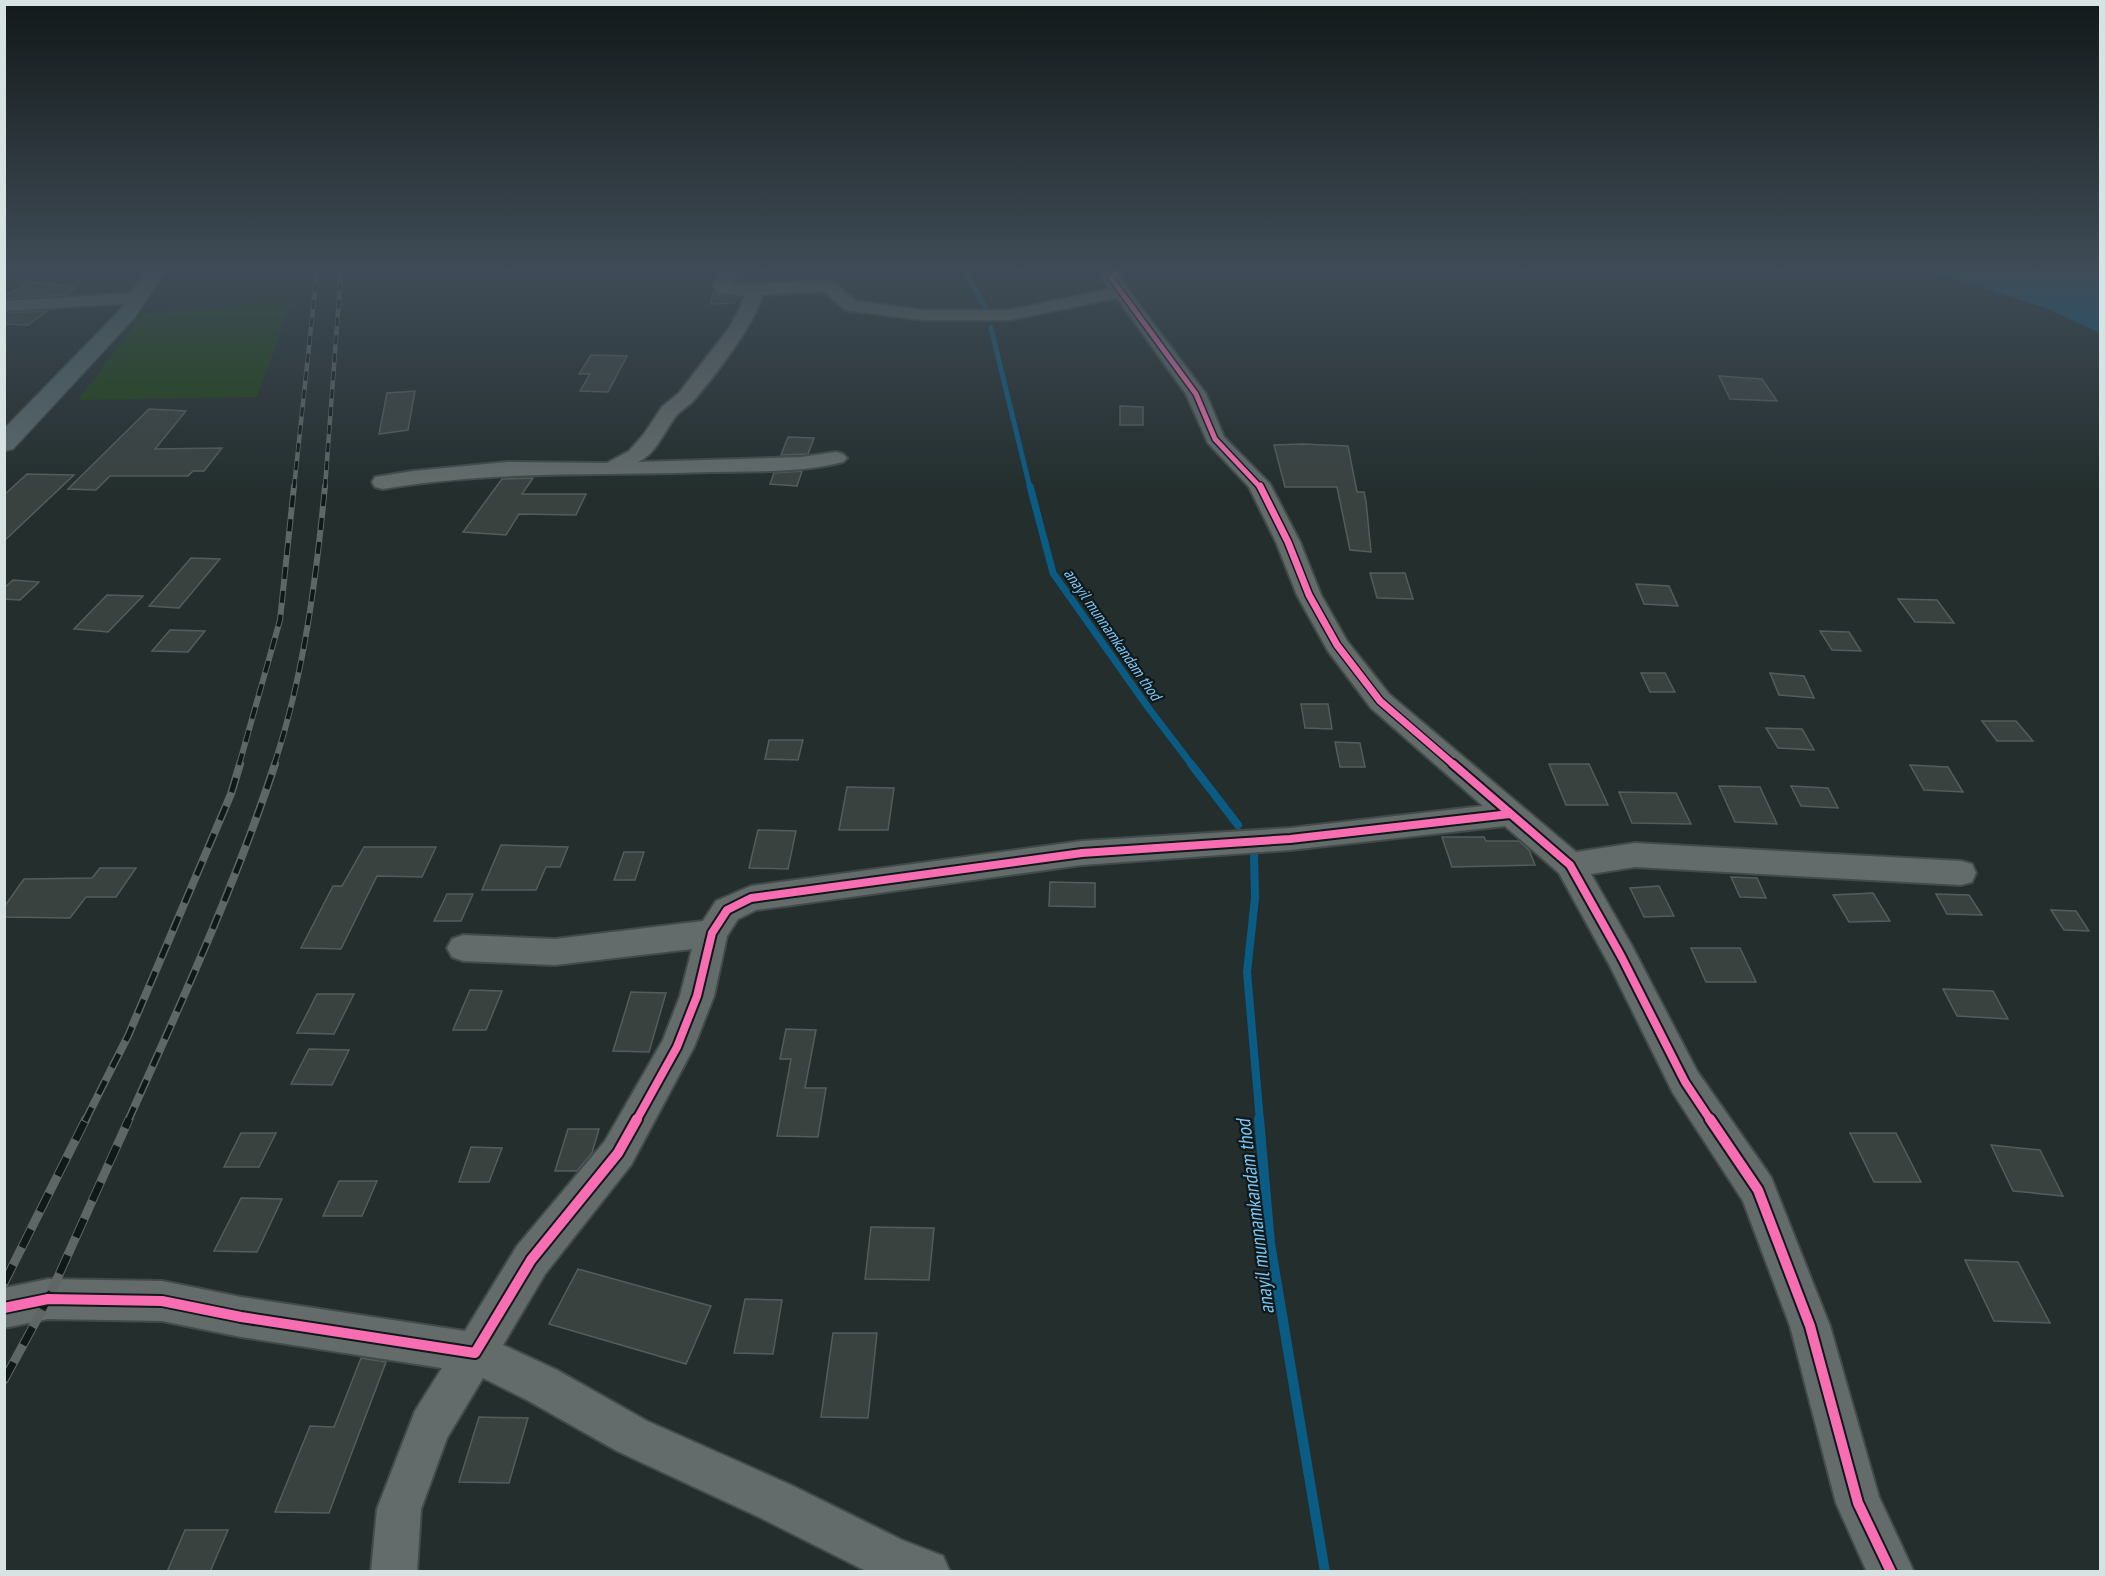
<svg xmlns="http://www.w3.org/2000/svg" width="2105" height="1576" font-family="'PT Sans Narrow',sans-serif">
	<rect width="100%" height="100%" fill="#232e2d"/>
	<!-- green -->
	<path fill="#1e4212" d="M292 300 257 397 78 400 143 314Z"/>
	<!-- water -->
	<path fill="#0a5c85" d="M1929 271H2100V333L2046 308Z"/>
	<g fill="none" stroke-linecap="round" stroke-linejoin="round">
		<!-- stream-far3 -->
		<path stroke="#0a5c85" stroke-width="5" d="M965 271 986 309
			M991 328 1030 488"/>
		<!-- stream-far2 -->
		<path stroke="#0a5c85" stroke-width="7" d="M1030 486 1053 573 1147 706 1192 765"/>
		<!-- stream-far1 -->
		<path stroke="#0a5c85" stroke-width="8" d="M1191 764 1238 825
			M1254 855 1255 898 1247 972 1260 1121"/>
		<!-- stream -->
		<path stroke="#0a5c85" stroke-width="10" d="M1259 1119 1270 1243 1325 1572"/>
	</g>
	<!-- building -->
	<path fill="#3a4240" stroke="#545d5b" stroke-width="1.5" d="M31 282 76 287 66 295 4 299V296Z
		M714 292 718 295 737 297 735 303 710 304Z
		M47 311 28 325 4 324V313Z
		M591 355 627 356 608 392 580 391 590 374H579Z
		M1719 376 1762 379 1777 401 1730 399Z
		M415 391 408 430 379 434 387 393Z
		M1120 406 1143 407V425H1120Z
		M149 409 186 411 155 449 222 448 204 471H193L188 476H110L96 490 68 489Z
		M788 437 814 438 808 454 781 455Z
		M1303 444 1348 446 1357 492H1364L1366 501 1371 552 1350 550 1337 487H1285L1274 445Z
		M802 471 797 486 770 484 774 473Z
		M27 474 74 475 4 541V495Z
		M533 478 522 494H586L576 515 519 514 506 535 463 532 502 479Z
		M191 558 220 559 179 608 149 606Z
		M1370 573H1405L1413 599 1377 598Z
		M13 580 39 582 20 600 4 599V588Z
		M1636 584 1669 586 1678 606 1644 604Z
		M107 595 143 596 108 632 74 629Z
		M1898 599 1937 600 1954 623 1915 622Z
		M170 630 205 631 188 652 152 651Z
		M1820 631 1849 632 1861 651 1832 650Z
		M1641 673H1665L1675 692H1650Z
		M1770 673 1804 676 1814 698 1779 695Z
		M1301 704H1328L1332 729 1305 728Z
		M1982 721H2016L2033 741H1997Z
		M1766 728 1802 729 1814 750 1778 748Z
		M769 740H803L798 760 765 759Z
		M1335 742 1360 743 1365 767H1340Z
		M1549 764H1589L1608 805H1566Z
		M1910 765 1948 767 1963 792 1924 790Z
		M1719 786 1760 787 1777 824 1735 822Z
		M1791 786 1828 788 1838 808 1801 806Z
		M847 787 894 788 888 830H839Z
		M1619 792 1676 793 1691 824 1632 823Z
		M758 830 796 831 788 869 749 868Z
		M1442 837H1484L1486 841H1519L1529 850 1535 865 1452 867Z
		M501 845 568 847 560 867H546L536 890H482Z
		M364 847H436L422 877 377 876 341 949 301 948 333 886H342Z
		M624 852H644L635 880H614Z
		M100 868H136L116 897H86L70 918 4 917V907L24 879 92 878Z
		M1731 877 1757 878 1766 898 1740 897Z
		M1050 882 1095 883V907L1049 906Z
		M1659 886 1674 916 1644 917 1630 888Z
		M1873 893 1890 921 1849 922 1833 895Z
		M447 894H473L461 921H434Z
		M1936 894 1969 895 1982 915 1947 914Z
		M2051 910 2076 911 2089 931 2064 930Z
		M1691 948H1740L1756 982H1706Z
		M1943 989 1993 991 2008 1019 1957 1016Z
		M470 990 502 991 486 1030H453Z
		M631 992 666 993 649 1052 613 1051Z
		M317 994H354L334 1034 297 1033Z
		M786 1029 816 1030 805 1088H826L818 1137 777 1136 791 1059H780Z
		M309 1049 349 1050 332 1085 291 1084Z
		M568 1129H599L592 1153 577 1171H555Z
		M241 1133H276L259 1167H224Z
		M1850 1133H1896L1921 1182H1874Z
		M1991 1145 2040 1150 2063 1196 2013 1191Z
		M471 1147 502 1148 489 1182H459Z
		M339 1181H377L362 1216H323Z
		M241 1198 282 1199 257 1252 214 1251Z
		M871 1227 934 1228 929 1280 865 1279Z
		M1965 1260 2018 1262 2050 1323 1994 1321Z
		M578 1269 711 1306 686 1364 549 1324Z
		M745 1299 782 1300 773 1354 734 1353Z
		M833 1333H877L868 1418 821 1417Z
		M361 1358 386 1362 329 1513 275 1512 310 1426 334 1427Z
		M479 1417 528 1418 509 1483 459 1482Z
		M185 1530H228L210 1572H167Z"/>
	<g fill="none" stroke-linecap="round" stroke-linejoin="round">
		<defs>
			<path id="minor" d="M722 271H739L731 285 828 281 834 282 856 301 922 310H1010L1110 289 1102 278 1108 271H1126L1120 279 1206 394 1224 437 1270 484 1300 542 1321 595 1347 641 1389 694 1576 852 1635 843 1961 861 1972 864 1976 873 1972 882 1961 885 1635 867 1591 874 1632 946 1697 1071 1771 1177 1830 1326 1879 1497 1914 1572H1867L1836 1503 1790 1326 1743 1201 1673 1093 1610 966 1559 873 1505 826 1290 850 1082 865 756 910 738 919 727 936 714 996 694 1047 631 1165 545 1274 503 1345 557 1370 647 1421 793 1486 902 1540 943 1556 950 1572H868L761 1518 617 1451 527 1400 483 1378 447 1438 421 1509 417 1572H371L377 1509 415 1411 442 1368 241 1337 162 1321 48 1319 4 1328V1288L48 1279 162 1281 241 1297 465 1331 517 1246 605 1141 663 1040 680 996 692 949 555 965 463 961 452 957 447 948 452 939 463 935 555 939 703 921 716 901 751 886 1082 841 1290 828 1483 806 1371 708 1328 651 1297 595 1276 542 1249 487 1208 443 1186 394 1117 298 1010 320H922L845 310 824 291 762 295C755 324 714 377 694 400 689 406 681 410 676 416 664 431 657 453 638 462L802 457 836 452 843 454 847 458 843 462C801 473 755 471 711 472 602 476 492 470 383 489L375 487 372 482 375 477 413 471 507 462 607 463 629 451 644 434 662 407 679 393 729 328 741 307 744 296 718 293 713 285Z
				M138 293 144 294 147 298 144 302 4 311V301Z"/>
			<path id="major" d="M146 271H166L134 318 13 449 4 451V429L120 310Z"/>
		</defs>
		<!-- minor casing -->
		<use href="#minor" stroke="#414b4a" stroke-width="4"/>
		<!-- major casing -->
		<use href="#major" stroke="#414b4a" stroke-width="3"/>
		<!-- minor -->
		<use href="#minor" fill="#646c6b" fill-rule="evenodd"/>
		<!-- major -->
		<use href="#major" fill="#596a6c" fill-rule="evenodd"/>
		<defs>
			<path id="rail-far3" d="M294 488 317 271
				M325 488 341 271"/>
			<path id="rail-far2" d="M239 765 280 620 294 486
				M274 765C304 675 316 580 325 486"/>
			<path id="rail-far1" d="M85 1121 128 1036 231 794 240 764
				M128 1121C181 1003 235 886 275 764"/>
			<path id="rail" d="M4 1283 86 1119
				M4 1380 48 1299 129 1119"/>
		</defs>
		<!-- rail-far3 casing -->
		<use href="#rail-far3" stroke="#5e6766" stroke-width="4.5"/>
		<!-- rail-far2 casing -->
		<use href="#rail-far2" stroke="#5e6766" stroke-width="6"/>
		<!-- rail-far1 casing -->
		<use href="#rail-far1" stroke="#5e6766" stroke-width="8"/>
		<!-- rail casing -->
		<use href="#rail" stroke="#5e6766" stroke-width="9"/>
		<!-- rail-far3 -->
		<use href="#rail-far3" stroke="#101918" stroke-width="3" stroke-dasharray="9" stroke-linecap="butt"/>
		<!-- rail-far2 -->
		<use href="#rail-far2" stroke="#101918" stroke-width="4" stroke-dasharray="12" stroke-linecap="butt"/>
		<!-- rail-far1 -->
		<use href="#rail-far1" stroke="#101918" stroke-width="5" stroke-dasharray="15" stroke-linecap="butt"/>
		<!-- rail -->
		<use href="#rail" stroke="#101918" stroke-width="7" stroke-dasharray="20" stroke-linecap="butt"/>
		<defs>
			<path id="cycleway-far3" d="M1118 271 1111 278 1196 394 1215 439 1261 488"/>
			<path id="cycleway-far2" d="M1260 486 1288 542 1309 595 1337 645 1380 701 1454 765"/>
			<path id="cycleway-far1" d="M1453 764 1570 865 1621 956 1685 1082 1711 1121
				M636 1121 677 1047 697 996 712 933 727 910 751 898 1082 853 1290 839 1510 814"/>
			<path id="cycleway" d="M1710 1119 1758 1190 1810 1326 1858 1503 1891 1572
				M4 1308 48 1299 162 1301 241 1317 475 1353 531 1260 618 1153 637 1119"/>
		</defs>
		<!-- cycleway-far3 casing -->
		<use href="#cycleway-far3" stroke="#101918" stroke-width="8"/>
		<!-- cycleway-far2 casing -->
		<use href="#cycleway-far2" stroke="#101918" stroke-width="10"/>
		<!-- cycleway-far1 casing -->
		<use href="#cycleway-far1" stroke="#101918" stroke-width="12"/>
		<!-- cycleway casing -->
		<use href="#cycleway" stroke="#101918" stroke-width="14"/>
		<!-- cycleway-far3 -->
		<use href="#cycleway-far3" stroke="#f96db3" stroke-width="5"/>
		<!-- cycleway-far2 -->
		<use href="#cycleway-far2" stroke="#f96db3" stroke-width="7"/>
		<!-- cycleway-far1 -->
		<use href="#cycleway-far1" stroke="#f96db3" stroke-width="8"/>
		<!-- cycleway -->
		<use href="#cycleway" stroke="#f96db3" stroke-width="10"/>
	</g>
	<!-- sky -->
	<linearGradient id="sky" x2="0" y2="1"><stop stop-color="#131919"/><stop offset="0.55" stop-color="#3f4c57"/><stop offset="1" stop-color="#3f4c57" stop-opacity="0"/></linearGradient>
	<rect width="2105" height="492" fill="url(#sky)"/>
	<g text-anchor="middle" stroke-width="4.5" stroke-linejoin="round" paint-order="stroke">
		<!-- water labels -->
		<g font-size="16" font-style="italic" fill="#7ac8fb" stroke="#101918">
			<text transform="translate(1113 634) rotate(55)" y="6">anayil munnamkandam thod</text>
		</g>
		<!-- near-water labels -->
		<g font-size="20" font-style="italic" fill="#7ac8fb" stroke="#101918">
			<text transform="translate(1255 1217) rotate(-97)" y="7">anayil munnamkandam thod</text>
		</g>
	</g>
	<!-- border -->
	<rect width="2105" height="1576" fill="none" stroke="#d6e3e2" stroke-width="12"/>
</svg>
